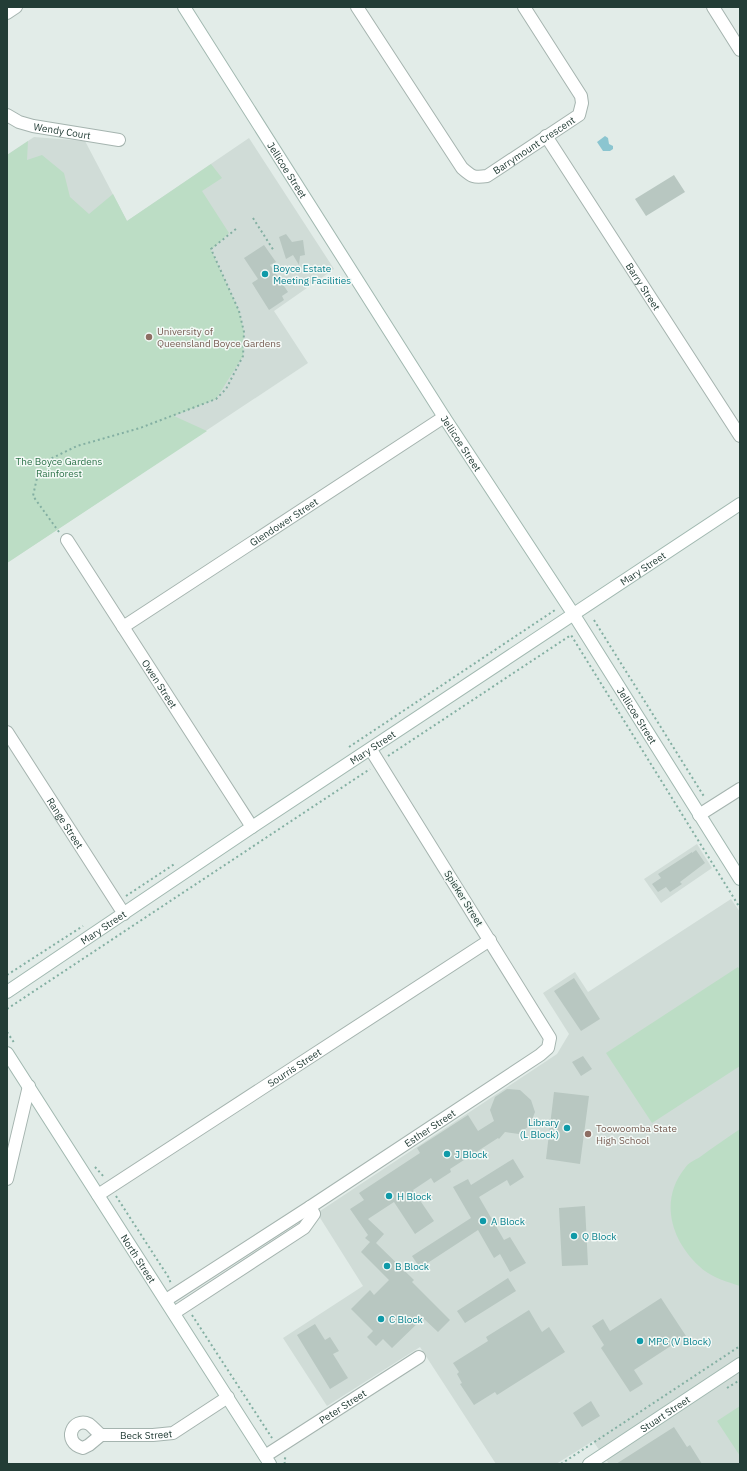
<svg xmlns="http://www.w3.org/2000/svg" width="747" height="1471" font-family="'IBM Plex Sans',sans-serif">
	<rect width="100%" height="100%" fill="#e2ece8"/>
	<!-- built -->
	<path fill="#d0dcd7" d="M34 137 85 141 127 221 249 138 334 269 274 311 308 363 7 563V155Z
		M697 844 712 868 661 903 644 879Z
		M731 899 740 912V1464H609L593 1441 556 1464H496L420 1347 327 1406 283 1338 363 1286 317 1213 557 1054 569 1034 543 993 575 972 588 992Z"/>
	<!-- green -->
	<path fill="#bcddc5" d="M28 141 27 160 42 155 64 173 70 197 89 214 113 194 127 221 211 164 222 178 202 191 229 233 211 250 239 311 244 332 243 356 216 399 174 416 207 431 7 563V155Z
		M738 967 740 970V1066L652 1123 606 1053Z
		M740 1129V1286C725 1281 710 1277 699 1266 671 1240 659 1200 685 1168 688 1163 695 1160 700 1157 713 1147 727 1138 740 1129Z
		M740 1406V1456L717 1421Z"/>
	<!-- water -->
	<path fill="#8bc5d0" d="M605 136 608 138 609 144 613 146V149L610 151H603L597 142Z"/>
	<!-- building -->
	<path fill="#b8c7c1" d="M674 175 685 192 646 216 635 199Z
		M286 234 292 242 303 240 305 255 300 256 299 265 293 255 286 259 279 237Z
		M264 245 276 262 270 265 288 292 282 296 284 300 269 310 252 283 258 279 244 258Z
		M696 850 705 863 680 882 682 884 670 892 666 887 658 892 652 884 661 878 658 874 692 852V853Z
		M574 978 600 1019 581 1031 554 991Z
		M583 1056 592 1069 581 1076 572 1062Z
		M507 1089 520 1090 531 1100 535 1112 530 1125 519 1134 505 1132 499 1139 498 1138 450 1169 451 1172 434 1183 431 1178 413 1190 434 1221 415 1234 394 1202 368 1219 384 1234 376 1243 414 1280 412 1282 450 1320 438 1332 423 1318 392 1348 383 1339 376 1346 367 1337 373 1331 351 1309 370 1290 374 1295 389 1280 361 1252 370 1242 365 1238 368 1235 350 1209 364 1200 359 1193 420 1153 417 1148 468 1115 478 1131 494 1121 490 1110 495 1097Z
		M554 1092 589 1096 580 1164 546 1159Z
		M513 1159 524 1177 510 1186 507 1180 479 1197 504 1240 510 1237 526 1263 510 1272 500 1254 494 1258 478 1230 420 1268 412 1256 471 1218 453 1187 468 1179 471 1185Z
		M585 1206 588 1265 562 1266 559 1208Z
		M508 1278 516 1291 465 1323 457 1311Z
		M661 1298 686 1336 634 1370 643 1384 630 1392 601 1348 604 1345 592 1326 603 1319 610 1331Z
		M529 1310 542 1332 549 1327 565 1352 497 1395 495 1392 474 1405 460 1384 462 1383 457 1374 459 1372 453 1363 488 1341 486 1337Z
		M315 1324 325 1340 330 1337 339 1351 333 1354 348 1378 330 1389 297 1335Z
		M591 1401 600 1416 582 1427 573 1413Z
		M674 1427 687 1447 690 1445 702 1464H616Z"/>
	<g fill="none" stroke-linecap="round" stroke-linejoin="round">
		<defs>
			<g id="street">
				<path id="s1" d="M357 7 462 168C472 177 474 178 487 176L579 115 582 103 581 96 524 7"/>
				<path d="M713 7 740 50"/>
				<path d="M7 13 16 7"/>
				<path id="s2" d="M7 115 19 122 33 126 119 140"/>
				<path id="s3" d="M546 136 740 436"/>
				<path id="s4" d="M67 540 252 827"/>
				<path id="s5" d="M123 627 444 417"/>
				<path id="s6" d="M7 732 124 914"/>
				<path d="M699 815 740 789"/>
				<path d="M7 1179 29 1086"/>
				<path id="s7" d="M98 1195 490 940"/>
				<path id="s8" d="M166 1300 310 1207 540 1055 548 1048 550 1038 371 750"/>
				<path d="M174 1313 304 1228 314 1214 310 1207"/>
				<path id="s9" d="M101 1435 89 1445 83 1448C61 1442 73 1416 89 1424 93 1427 97 1432 101 1435H153L173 1433 228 1397"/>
				<path id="s10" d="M265 1456 419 1357"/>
			</g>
			<g id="secondary">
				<path id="s11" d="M184 7 444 417 574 615 740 879"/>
				<path id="s12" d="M7 992 252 827 740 504"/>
				<path id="s13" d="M7 1053 270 1464"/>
				<path id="s14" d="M589 1464 740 1364"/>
			</g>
		</defs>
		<!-- street casing -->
		<use href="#street" stroke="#a5b4af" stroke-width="14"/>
		<!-- secondary casing -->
		<use href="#secondary" stroke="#a1b8b0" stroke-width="14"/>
		<!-- path -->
		<path stroke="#83afa2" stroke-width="2" stroke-dasharray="2 3" stroke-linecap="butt" d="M253 218 274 251
			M59 532 33 496 40 464 77 446 140 428 216 399 226 389 243 356 244 332 239 311 211 249 236 229
			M594 620 705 798
			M349 747 555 610
			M388 756 571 635 740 908
			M126 896 176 863
			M7 975 83 926
			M7 1009 370 769
			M7 1032 15 1044
			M95 1167 104 1177
			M116 1196 169 1278 171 1284
			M192 1315 272 1438
			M727 1388 740 1380
			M285 1464 284 1461 286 1456
			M561 1464 740 1346"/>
		<!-- street -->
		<use href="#street" stroke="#fff" stroke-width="12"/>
		<!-- secondary -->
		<use href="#secondary" stroke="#fff" stroke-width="12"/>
	</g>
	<!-- markers -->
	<g fill="#0f9aa8" stroke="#f3f9f6" stroke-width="1.5">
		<circle cx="265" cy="274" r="4"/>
		<circle cx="567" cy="1128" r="4"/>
		<circle cx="447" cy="1154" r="4"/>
		<circle cx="389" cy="1196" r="4"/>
		<circle cx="483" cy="1221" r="4"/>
		<circle cx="574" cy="1236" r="4"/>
		<circle cx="387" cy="1266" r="4"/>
		<circle cx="381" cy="1319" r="4"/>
		<circle cx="640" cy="1341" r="4"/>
	</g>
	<g fill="#8d6e63" stroke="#f3f9f6" stroke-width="1.5">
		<circle cx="149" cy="337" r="4"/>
		<circle cx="588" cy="1134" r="4"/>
	</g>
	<g text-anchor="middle" stroke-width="3" stroke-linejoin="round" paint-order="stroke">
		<!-- street labels -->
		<g font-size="10" fill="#233d36" stroke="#f3f9f6">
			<text dy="4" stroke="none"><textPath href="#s2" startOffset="58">Wendy Court</textPath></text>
			<text dy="4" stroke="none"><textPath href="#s1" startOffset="276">Barrymount Crescent</textPath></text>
			<text dy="4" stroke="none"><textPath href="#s11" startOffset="193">Jellicoe Street</textPath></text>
			<text dy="4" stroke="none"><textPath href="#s3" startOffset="179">Barry Street</textPath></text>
			<text dy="4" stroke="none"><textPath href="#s11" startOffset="517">Jellicoe Street</textPath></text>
			<text dy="4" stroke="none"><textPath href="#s5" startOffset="192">Glendower Street</textPath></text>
			<text dy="4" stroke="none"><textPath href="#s12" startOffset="764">Mary Street</textPath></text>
			<text dy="4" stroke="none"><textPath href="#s4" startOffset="171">Owen Street</textPath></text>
			<text dy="4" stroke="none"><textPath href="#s11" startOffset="841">Jellicoe Street</textPath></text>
			<text dy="4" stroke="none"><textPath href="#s12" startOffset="440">Mary Street</textPath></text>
			<text dy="4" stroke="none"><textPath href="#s6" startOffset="108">Range Street</textPath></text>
			<text transform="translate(464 898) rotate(58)" y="4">Spieker Street</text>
			<text dy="4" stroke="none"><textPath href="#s12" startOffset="116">Mary Street</textPath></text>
			<text dy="4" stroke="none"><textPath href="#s7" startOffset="234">Sourris Street</textPath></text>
			<text dy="4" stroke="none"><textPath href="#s8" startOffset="315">Esther Street</textPath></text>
			<text dy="4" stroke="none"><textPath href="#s13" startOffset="244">North Street</textPath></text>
			<text dy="4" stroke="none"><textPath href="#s10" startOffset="92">Peter Street</textPath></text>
			<text dy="4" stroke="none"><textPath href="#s14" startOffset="91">Stuart Street</textPath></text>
			<text dy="4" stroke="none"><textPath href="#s9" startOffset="128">Beck Street</textPath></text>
		</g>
		<!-- culture labels -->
		<g font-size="10" fill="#0d838f" stroke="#f3f9f6" text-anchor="start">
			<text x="273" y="272">Boyce Estate<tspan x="273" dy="12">Meeting Facilities</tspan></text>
			<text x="559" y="1126" text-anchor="end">Library<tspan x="559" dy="12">(L Block)</tspan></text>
			<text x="455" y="1158">J Block</text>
			<text x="397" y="1200">H Block</text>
			<text x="491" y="1225">A Block</text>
			<text x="582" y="1240">Q Block</text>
			<text x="395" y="1270">B Block</text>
			<text x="389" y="1323">C Block</text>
			<text x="648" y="1345">MPC (V Block)</text>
		</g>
		<!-- education labels -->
		<g font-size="10" fill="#785e54" stroke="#f3f9f6" text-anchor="start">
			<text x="157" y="335">University of<tspan x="157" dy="12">Queensland Boyce Gardens</tspan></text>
			<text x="596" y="1132">Toowoomba State<tspan x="596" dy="12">High School</tspan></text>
		</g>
		<!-- park labels -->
		<g font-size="10" fill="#2d7349" stroke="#f3f9f6">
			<text x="59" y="465">The Boyce Gardens<tspan x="59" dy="12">Rainforest</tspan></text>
		</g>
	</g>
	<!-- border -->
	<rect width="747" height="1471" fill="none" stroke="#233d36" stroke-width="16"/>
</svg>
